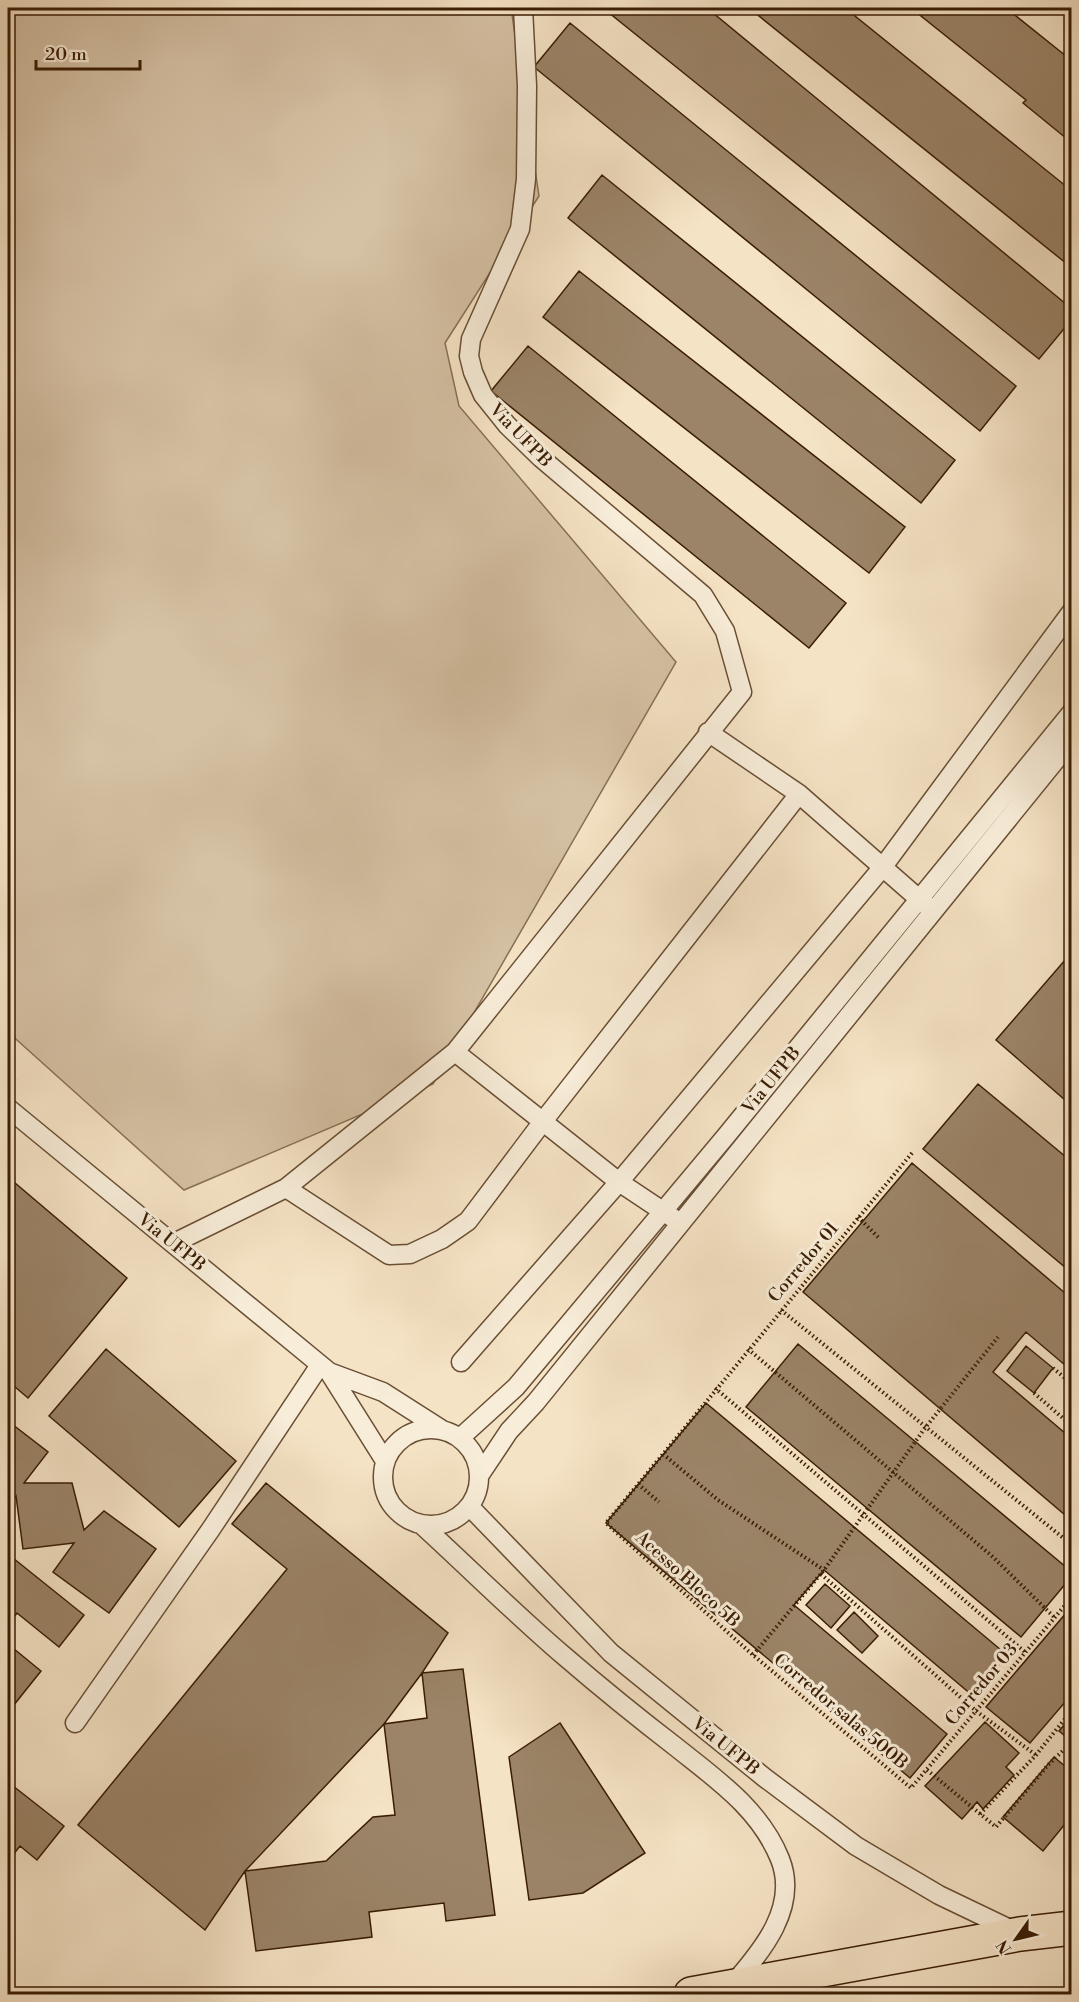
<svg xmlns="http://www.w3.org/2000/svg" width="1079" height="2002" font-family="'Libre Bodoni',serif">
	<rect width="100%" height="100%" fill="#f5e3c5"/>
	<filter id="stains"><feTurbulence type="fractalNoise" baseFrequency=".00333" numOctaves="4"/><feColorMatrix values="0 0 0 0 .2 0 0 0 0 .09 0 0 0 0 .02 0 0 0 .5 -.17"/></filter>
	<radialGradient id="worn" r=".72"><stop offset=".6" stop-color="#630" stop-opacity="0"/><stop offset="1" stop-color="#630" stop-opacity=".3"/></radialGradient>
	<!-- green -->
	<path fill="#d5c1a4" stroke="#886f54" stroke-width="1.5" d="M8 8H511L539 196 445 343 459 406 676 662 433 1084 184 1190 8 1032Z"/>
	<!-- building -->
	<path fill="#9b8468" stroke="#3a1d04" stroke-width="1.5" d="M603 8H707L1072 309V319L1039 359Z
		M749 8H845L1072 191V268Z
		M911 8H1006L1066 56 1072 49V143L1023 103 1026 100Z
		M570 23 1016 386 980 431 534 67Z
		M602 175 955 460 921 503 568 218Z
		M579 271 905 527 869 573 543 317Z
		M528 346 846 603 809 648 491 391Z
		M1072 952V1106L996 1040Z
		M978 1084 1072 1162V1273L923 1149Z
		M912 1163 1072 1299V1371L1026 1332 993 1372 1072 1439V1521L803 1292Z
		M8 1177 127 1278 28 1398 8 1381Z
		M798 1344 1072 1572V1576L1021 1637 746 1407Z
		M1026 1346 1053 1368 1034 1393 1007 1371Z
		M106 1349 236 1461 179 1527 49 1416Z
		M706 1403 1007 1655 973 1696 824 1570 794 1605 947 1734 910 1778 606 1523Z
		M8 1421 48 1452 24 1483H72L84 1530 104 1511 156 1549 109 1613 53 1572 74 1543 23 1549 16 1496 8 1506Z
		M266 1483 448 1633 422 1673 384 1724 245 1871 205 1930 78 1825 287 1569 232 1524Z
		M8 1554 84 1615 59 1647 17 1613 8 1625Z
		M825 1584 850 1606 831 1628 806 1605Z
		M1072 1606V1694L1030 1743 986 1707Z
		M854 1612 878 1636 862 1653 837 1630Z
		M8 1644 41 1671 9 1711 8 1709Z
		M463 1669 495 1915 446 1921 444 1903 369 1912 372 1937 256 1951 245 1871 326 1861 373 1817 395 1815 384 1724 427 1718 422 1673Z
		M1072 1716V1742L1059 1731Z
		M985 1722 1019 1753 1006 1767 1014 1775 983 1809 977 1802 962 1819 925 1786Z
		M560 1723 645 1853 583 1893 529 1900 509 1757Z
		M1054 1757 1072 1772V1829L1065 1824 1043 1851 1003 1817Z
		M8 1782 64 1826 37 1860 20 1846 8 1861Z"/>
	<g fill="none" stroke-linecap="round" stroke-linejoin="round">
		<defs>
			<path id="lane" d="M708 732 799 794 927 906
				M455 1052 619 1182 673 1218
				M8 1108 328 1371
				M286 1188 389 1255 410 1254 442 1239 468 1221 544 1120 799 794
				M174 1243 286 1188 455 1052 742 692 725 631 703 595 541 458 507 425 483 395 473 372 469 356 471 339 520 229 526 179 527 86 523 8
				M461 1362 619 1182 882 868 1072 611
				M383 1477a48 48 0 1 1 96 0a48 48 0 1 1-96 0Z
				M460 1438 516 1387 726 1136 1072 712
				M385 1461 329 1372 383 1392 441 1429
				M479 1476 509 1431 536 1402 1072 740
				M470 1507 611 1653 765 1778 856 1846 939 1895 1016 1932
				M422 1525C469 1568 514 1613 563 1655 599 1686 637 1717 676 1747 716 1779 760 1809 780 1859 799 1907 762 1951 733 1984
				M75 1723 211 1529 320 1365"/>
			<path id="primary" d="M691 1994 1020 1934 1072 1928"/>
		</defs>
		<!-- lane casing -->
		<use href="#lane" stroke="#694e34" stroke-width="21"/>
		<!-- primary casing -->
		<use href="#primary" stroke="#3a1d04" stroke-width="36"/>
		<!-- path -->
		<path stroke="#3a1d04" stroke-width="4" stroke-dasharray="1.5 3" stroke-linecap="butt" d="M8 1075 15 1081
			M912 1153 606 1523 753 1655 911 1788 1072 1597
			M858 1217 879 1238
			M781 1310 1072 1545
			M748 1349 993 1557 1054 1617
			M1053 1368 1072 1384
			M715 1388 1025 1652
			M1034 1393 1072 1426
			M663 1454 718 1500 824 1570
			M638 1484 659 1502
			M821 1574 976 1711 1036 1755
			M753 1655 824 1570 925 1428 998 1337
			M927 1770 996 1827 1048 1765 1072 1742
			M980 1814 1036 1755 1072 1710"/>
		<!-- lane -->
		<use href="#lane" stroke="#f8edd9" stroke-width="18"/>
		<!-- primary -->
		<use href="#primary" stroke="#f5e3c5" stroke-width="33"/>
	</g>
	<g text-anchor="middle" stroke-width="6" stroke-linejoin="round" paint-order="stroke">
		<!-- street labels -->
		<g font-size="18" fill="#3a1d04" stroke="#f8edd9">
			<text transform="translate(521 435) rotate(46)" y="6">Via UFPB</text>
			<text transform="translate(771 1080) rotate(-51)" y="6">Via UFPB</text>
			<text transform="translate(172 1242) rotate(39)" y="6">Via UFPB</text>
			<text transform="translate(803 1262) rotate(-50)" y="6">Corredor 01</text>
			<text transform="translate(688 1579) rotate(42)" y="6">Acesso Bloco 5B</text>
			<text transform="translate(981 1684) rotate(-50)" y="6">Corredor 03</text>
			<text transform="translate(841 1711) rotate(40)" y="6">Corredor salas 500B</text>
			<text transform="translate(726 1746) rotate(39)" y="6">Via UFPB</text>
		</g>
	</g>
	<!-- margin -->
	<rect width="1079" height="2002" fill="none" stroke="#f5e3c5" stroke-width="30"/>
	<rect x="9" y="9" width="1061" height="1984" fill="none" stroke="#3a1d04" stroke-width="3"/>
	<rect x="15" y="15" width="1049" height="1972" fill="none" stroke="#3a1d04" stroke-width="1.5"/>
	<!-- north arrow -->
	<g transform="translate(1016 1939) rotate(236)" stroke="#f8edd9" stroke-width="4.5" paint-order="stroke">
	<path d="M0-4.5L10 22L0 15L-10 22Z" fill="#3a1d04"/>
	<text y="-9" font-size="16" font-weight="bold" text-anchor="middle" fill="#3a1d04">N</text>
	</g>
	<!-- scale -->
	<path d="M36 60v9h104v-9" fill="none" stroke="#3a1d04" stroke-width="3"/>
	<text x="45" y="60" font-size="18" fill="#3a1d04" stroke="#f8edd9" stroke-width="4.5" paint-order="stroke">20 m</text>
	<rect width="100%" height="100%" filter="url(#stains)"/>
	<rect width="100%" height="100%" fill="url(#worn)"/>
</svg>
